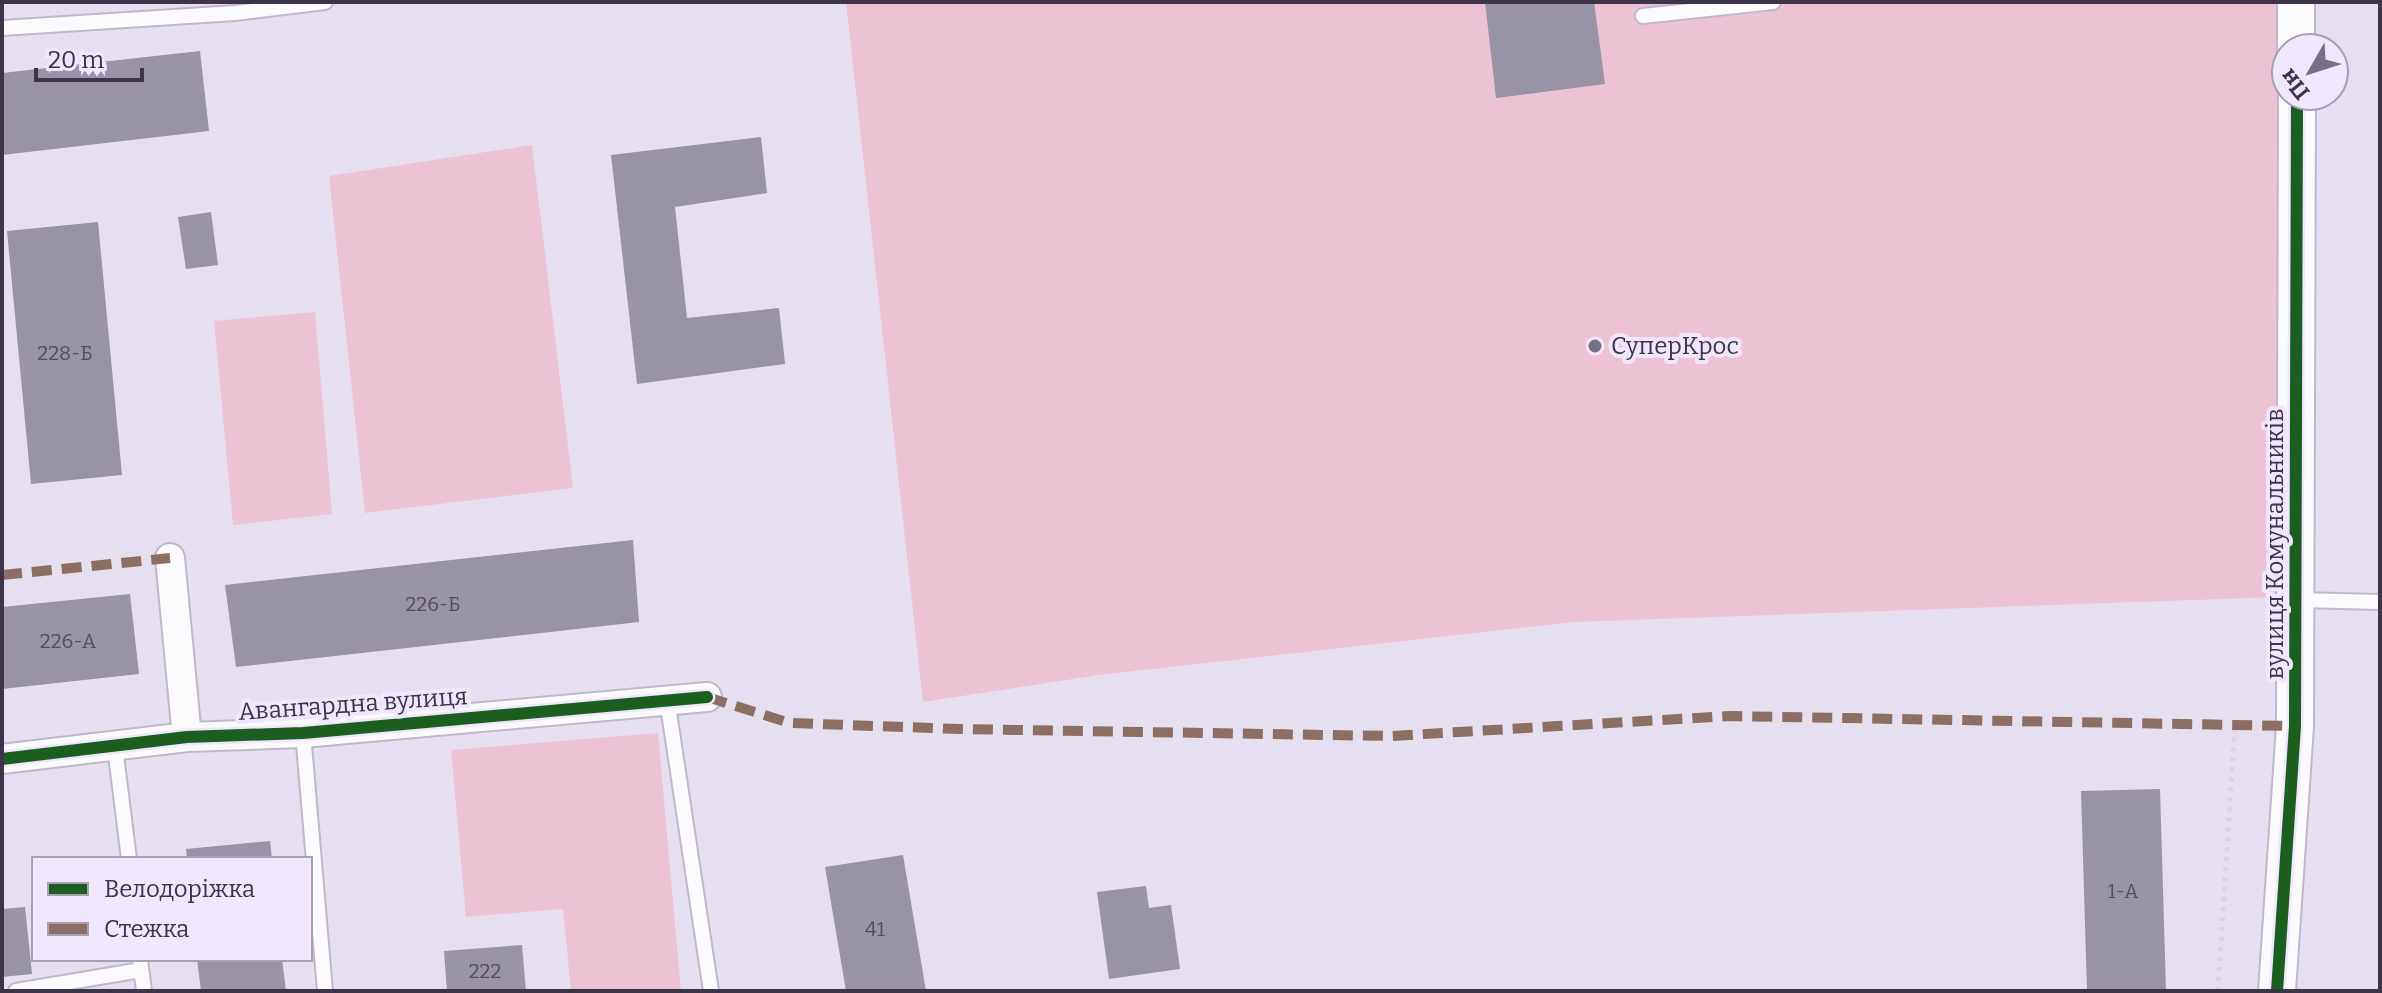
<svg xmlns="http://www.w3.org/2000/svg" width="2382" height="993" font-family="Bitter,serif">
	<rect width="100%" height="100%" fill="#e6dff0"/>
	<!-- green -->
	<path fill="#edc3d3" d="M846 2H2307L2286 48 2307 596 1573 622 1099 675 923 702Z
		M532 145 573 488 365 513 329 176Z
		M315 312 332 514 233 525 214 321Z
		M658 733 681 991H571L563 909 466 917 451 750Z"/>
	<!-- building -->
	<path fill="#9894a5" d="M1485 2H1594L1605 84 1496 98Z
		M200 51 209 131 2 155V73Z
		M761 137 767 193 675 207 687 318 779 308 785 364 637 384 611 155Z
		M211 212 218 265 186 269 178 217Z
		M98 222 122 475 31 484 7 231Z
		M633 540 639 622 236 667 225 585Z
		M130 594 139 674 2 689V607Z
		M2160 789 2166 991H2087L2081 791Z
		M270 841 272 859H187L186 849Z
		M903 855 926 991H846L825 867Z
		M1146 886 1149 908 1171 905 1180 969 1109 979 1097 892Z
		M25 907 32 974 2 977V909Z
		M522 945 526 991H447L444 951Z
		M197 959H282L286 991H201Z"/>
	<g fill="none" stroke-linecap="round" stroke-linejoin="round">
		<defs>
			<path id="service" d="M1643 16 1773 2
				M2 28 235 13 325 2
				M2298 600 2380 602
				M667 699 711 991
				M303 733 325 991
				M115 747 129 859
				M140 959 144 991
				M16 991 141 970"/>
			<path id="minor" d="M170 558 187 737
				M2 759 187 737 303 733 707 697"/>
			<path id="tertiary" d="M2296 2V48
				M2277 991 2295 726 2297 96"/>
		</defs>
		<!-- service casing -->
		<use href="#service" stroke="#c0b8ca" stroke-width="18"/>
		<!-- minor casing -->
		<use href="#minor" stroke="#c0b8ca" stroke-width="32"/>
		<!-- tertiary casing -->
		<use href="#tertiary" stroke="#c0b8ca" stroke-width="40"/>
		<!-- path -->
		<path stroke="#d7d4da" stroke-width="5" stroke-dasharray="4 6" stroke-linecap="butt" d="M2218 991 2235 724"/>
		<!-- service -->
		<use href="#service" stroke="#fbfafd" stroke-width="14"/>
		<!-- minor -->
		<use href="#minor" stroke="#fbfafd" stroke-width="28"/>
		<!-- tertiary -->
		<use href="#tertiary" stroke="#fbfafd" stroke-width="36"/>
		<!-- quiet -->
		<path stroke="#8d6e63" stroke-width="10" stroke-dasharray="20 10" stroke-linecap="butt" d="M2 575 170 558
			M707 697 790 723 960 729 1391 736 1729 716 2295 726"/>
		<defs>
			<path id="cycleway" d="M2 759 187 737 303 733 707 697
				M2277 991 2295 726 2297 96"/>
		</defs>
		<!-- cycleway casing -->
		<use href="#cycleway" stroke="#f0e7fd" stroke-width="17"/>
		<!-- cycleway -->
		<use href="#cycleway" stroke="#1b5e20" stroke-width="12"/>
	</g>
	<!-- markers -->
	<circle fill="#787083" stroke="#f0e7fd" stroke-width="3" cx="1595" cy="346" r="8"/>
	<g text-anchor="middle" stroke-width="8" stroke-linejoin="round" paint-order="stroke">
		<!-- number labels -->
		<g font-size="20" fill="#544c60">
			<text x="65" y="360">228-Б</text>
			<text x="433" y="611">226-Б</text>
			<text x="68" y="648">226-А</text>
			<text x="2123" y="898">1-А</text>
			<text x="875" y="936">41</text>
			<text x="485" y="978">222</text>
		</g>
		<!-- poi labels -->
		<g font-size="24" fill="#3d3449" stroke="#f0e7fd" text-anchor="start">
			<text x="1611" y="354">СуперКрос</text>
		</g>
		<!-- street labels -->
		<g font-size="24" fill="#3d3449" stroke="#f0e7fd">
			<text transform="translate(2275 544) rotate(-90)" y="8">вулиця Комунальників</text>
			<text transform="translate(353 704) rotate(-4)" y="8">Авангардна вулиця</text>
		</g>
	</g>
	<!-- border -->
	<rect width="2382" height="993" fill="none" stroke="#3d3449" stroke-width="8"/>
	<!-- legend -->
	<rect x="32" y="857" width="280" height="104" fill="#f0e7fd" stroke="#a89fb5" stroke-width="2"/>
	<rect x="48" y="883" width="40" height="12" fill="#1b5e20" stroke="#a89fb5" stroke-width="2"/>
	<text x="104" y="897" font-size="24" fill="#3d3449">Велодоріжка</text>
	<rect x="48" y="923" width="40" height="12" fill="#8d6e63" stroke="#a89fb5" stroke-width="2"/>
	<text x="104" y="937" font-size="24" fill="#3d3449">Стежка</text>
	<!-- north arrow -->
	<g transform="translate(2310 72) rotate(231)"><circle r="38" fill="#f0e7fd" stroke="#a89fb5" stroke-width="2"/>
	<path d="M0-6L14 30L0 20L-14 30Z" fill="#787083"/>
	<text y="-12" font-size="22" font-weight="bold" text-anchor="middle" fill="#3d3449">Пн</text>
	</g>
	<!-- scale -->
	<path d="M36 68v12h106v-12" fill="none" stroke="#3d3449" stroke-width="4"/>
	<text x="48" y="68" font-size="24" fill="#3d3449" stroke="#f0e7fd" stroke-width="6" paint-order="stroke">20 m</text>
</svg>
